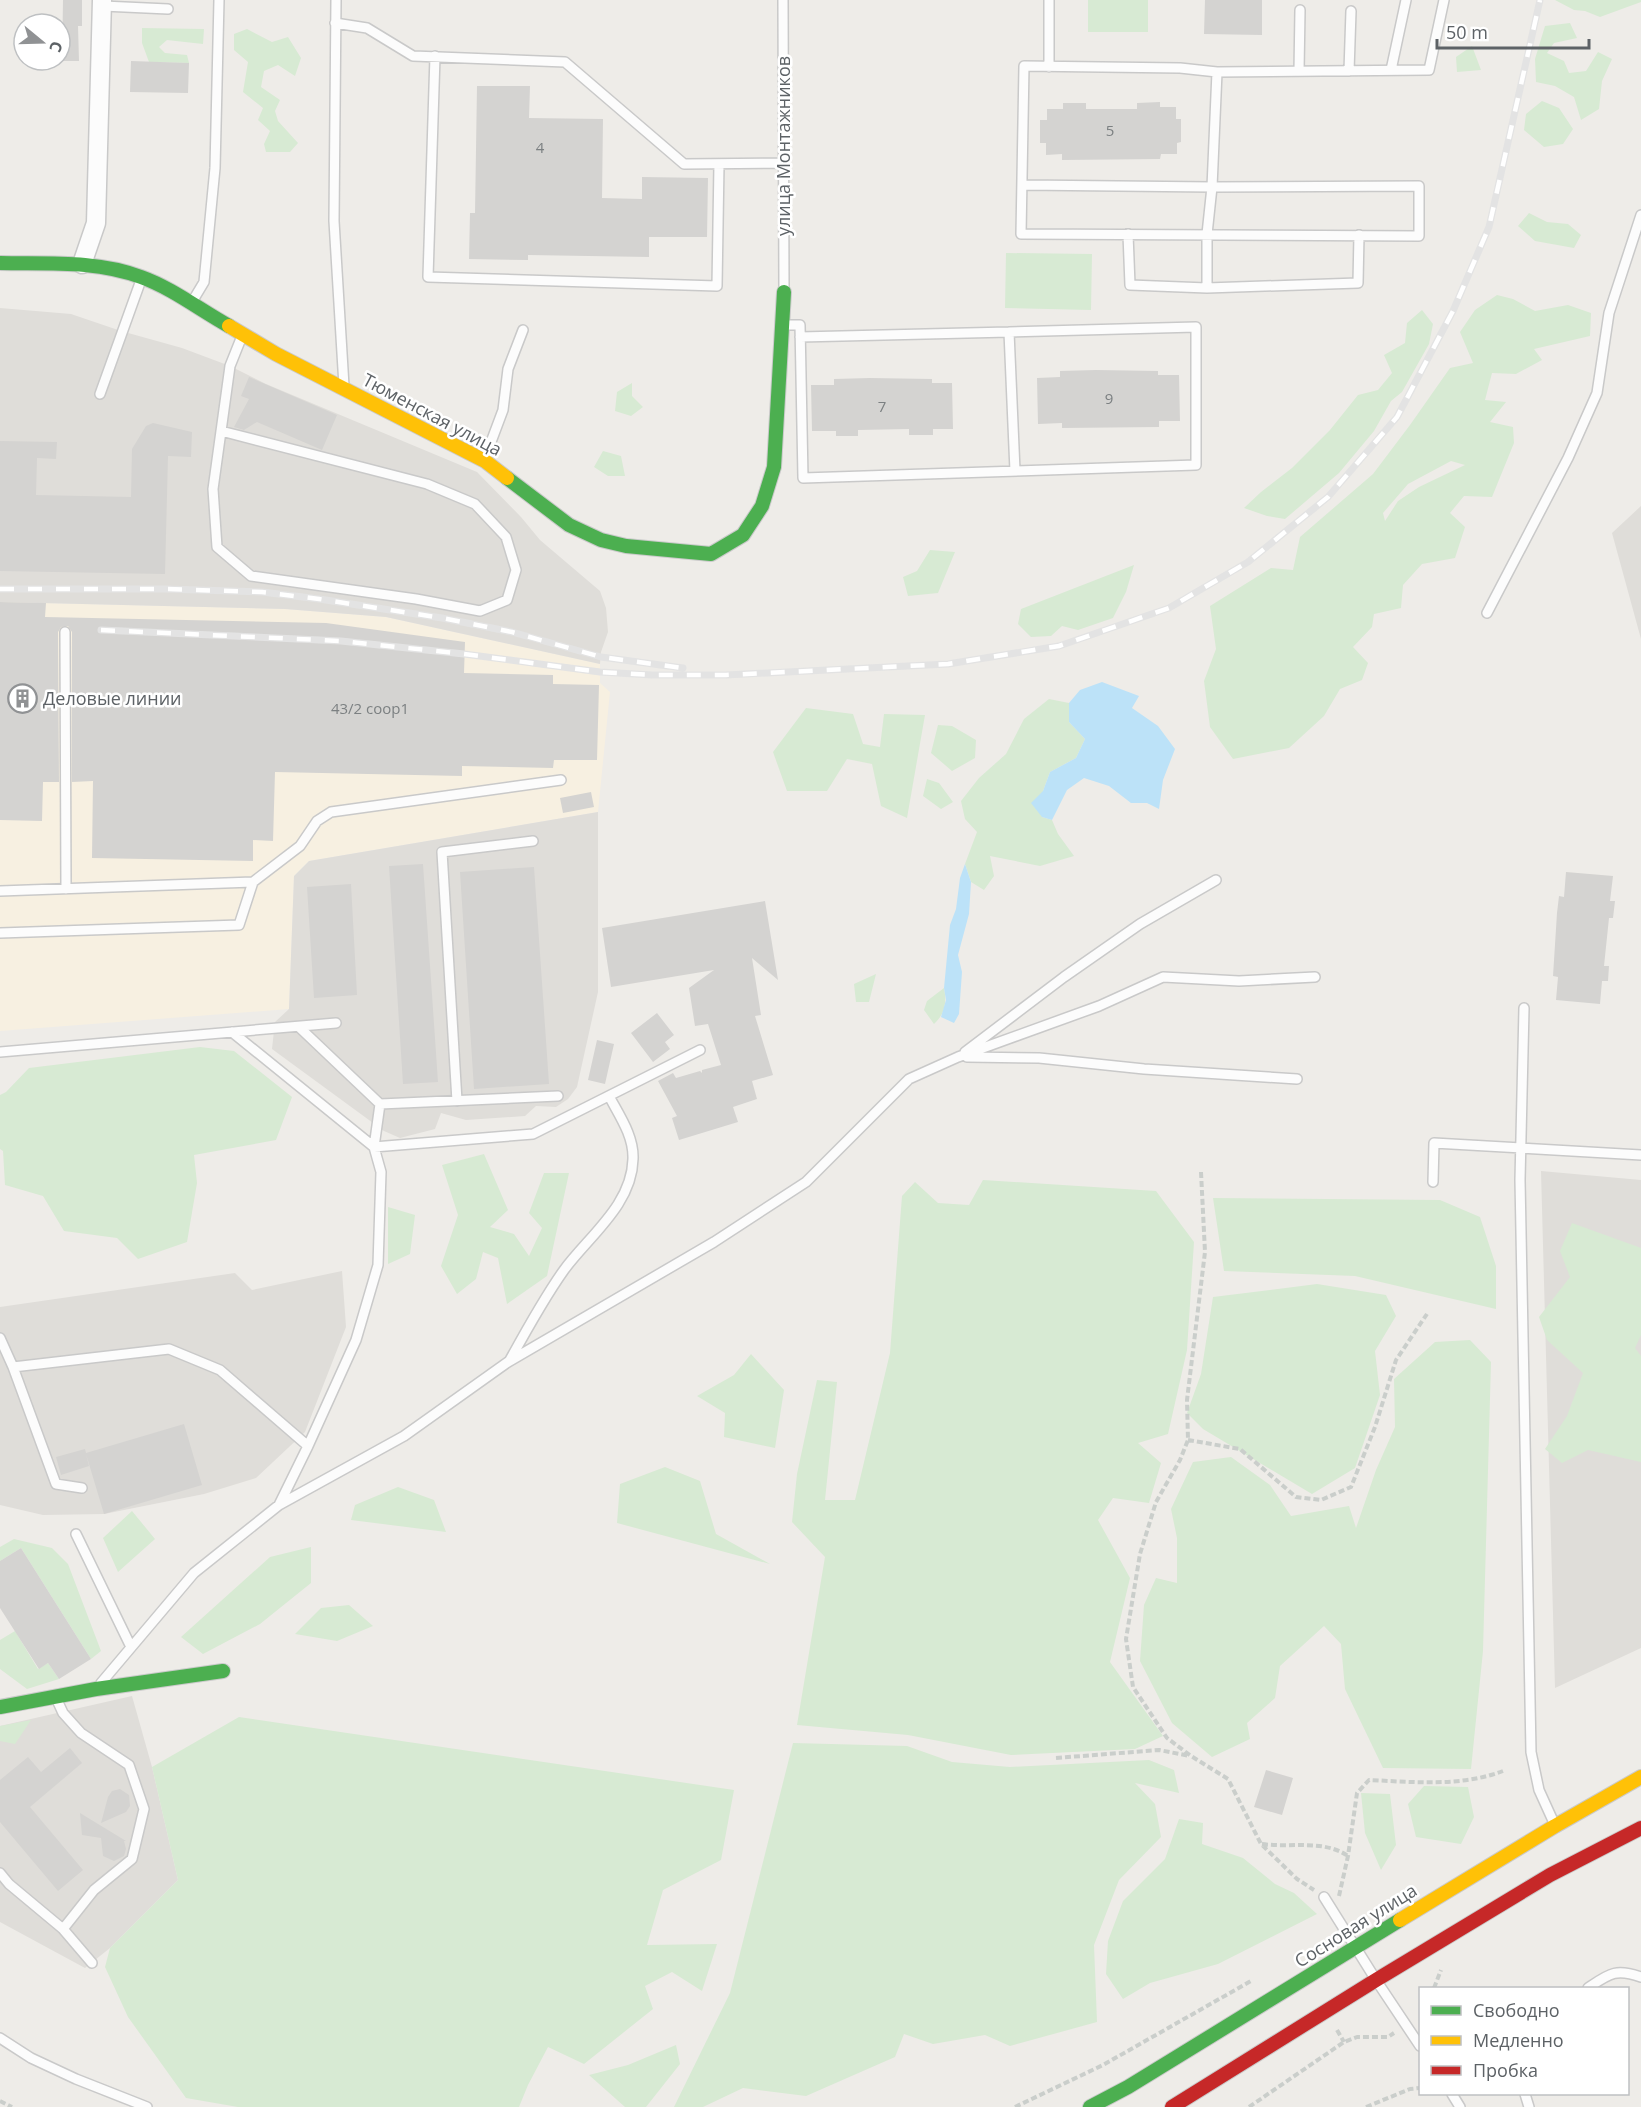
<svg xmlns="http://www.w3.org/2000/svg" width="1641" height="2107" font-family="'Open Sans',sans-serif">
	<rect width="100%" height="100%" fill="#eeece8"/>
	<!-- commercial -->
	<path fill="#f7f0e1" d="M0 602 285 609 386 617 600 664V683L610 692 598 812 309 861 294 876 289 1009 0 1031Z"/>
	<!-- industrial -->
	<path fill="#dfddd9" d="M0 308 71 314 121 331 182 348 230 366 266 384 477 472 521 517 540 540 600 591 606 608 608 632 601 652 600 664 386 617 285 609 0 602Z
		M1641 506V639L1612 533Z
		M598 812V992L577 1087 568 1099 556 1107 536 1106 525 1116 466 1120 441 1113 435 1129 400 1138 384 1131 272 1049 275 1022 289 1009 294 876 309 861Z
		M1541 1171 1641 1180V1648L1555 1688Z
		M342 1271 346 1327 305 1432 256 1478 204 1494 104 1514 43 1515 0 1505V1307L235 1273 252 1290Z
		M132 1696 152 1767 178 1880 110 1948 85 1968 0 1922V1726Z"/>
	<!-- green -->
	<path fill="#d7ead3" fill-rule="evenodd" d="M1088 0H1148V32H1088Z
		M1555 0H1641V2L1600 17 1585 11 1574 10Z
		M1570 23 1577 38 1554 43 1547 53 1564 61 1569 73 1586 71 1598 52 1612 59 1602 81 1599 109 1581 120 1574 97 1555 86 1536 82 1535 59 1545 26Z
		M142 28 204 29 203 44 167 40 159 47 165 53 187 55 189 63 149 62 142 43Z
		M247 29 272 42 288 37 301 58 295 76 278 65 264 71 261 87 280 100 275 111 278 121 298 143 290 152H266L264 144 270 131 258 120 263 108 243 92 248 62 234 50V34Z
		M1472 46 1481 70 1457 72 1456 57Z
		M1542 101 1559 108 1573 129 1563 144 1544 147 1524 130 1526 114Z
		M1529 213 1547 222 1568 224 1581 235 1574 248 1535 241 1518 226Z
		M1006 253 1092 254 1091 310 1005 308Z
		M1497 295 1513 299 1535 311 1568 305 1591 313 1590 336 1534 349 1542 360 1516 374 1492 373 1485 400 1506 402 1490 422 1513 427 1514 443 1492 497 1464 496 1450 513 1465 527 1455 558 1422 564 1403 585 1401 608 1374 614 1372 627 1353 647 1368 663 1362 680 1340 689 1324 716 1289 748 1233 759 1210 727 1204 681 1216 649 1210 606 1271 568 1293 570 1300 537 1373 474 1410 425 1450 368 1473 363 1460 332 1475 310ZM1451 461 1465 465 1419 487 1398 501 1385 521 1383 513 1408 484Z
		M1422 310 1433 324 1429 344 1402 392 1391 401 1374 431 1339 473 1285 519 1267 516 1244 508 1261 492 1292 468 1330 430 1358 395 1378 390 1392 373 1384 355 1405 343 1407 323Z
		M632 383V396L643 407 631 416 615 411 617 392Z
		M603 451 621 456 625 476H608L594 467Z
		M930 550 955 552 938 593 908 596 903 577 917 571Z
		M1134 565 1126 592 1113 618 1078 630 1062 626 1051 636 1031 637 1018 624 1021 609Z
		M1049 699 1069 703V722L1085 739 1076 758 1050 772 1043 791 1042 817 1052 820 1058 834 1074 856 1040 866 990 856 994 876 984 890 971 882 965 864 977 832 965 819 961 801 979 778 1006 754 1024 719Z
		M806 708 853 714 863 744 880 747 884 714 925 715 907 818 881 806 872 764 847 759 827 791H787L773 752Z
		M938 725 952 726 976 740 975 758 952 771 931 753Z
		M927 779 939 783 953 802 941 809 923 796Z
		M876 974 869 1002H856L854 984Z
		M944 988C947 1002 945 1014 934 1024L924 1010 927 1001Z
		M200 1047 234 1051 292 1097 276 1140 194 1155 197 1183 187 1242 138 1259 117 1238 64 1231 43 1196 5 1185 3 1151 0 1149V1095L6 1092 29 1068Z
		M484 1154 508 1210 490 1227 514 1234 529 1256 542 1228 529 1213 544 1173H569L547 1276 507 1304 498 1258 483 1252 476 1279 457 1294 441 1266 458 1215 442 1165Z
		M983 1180 1156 1191 1194 1242 1187 1350 1168 1434 1138 1443 1161 1463 1149 1503 1113 1498 1098 1520 1130 1578 1110 1662 1163 1736 1135 1749 1011 1755 908 1735 797 1725 825 1557 792 1522 797 1474 817 1380 837 1382 825 1500H855L890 1353 902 1196 915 1182 938 1203 969 1205Z
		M1213 1198 1440 1200 1480 1217 1496 1266V1309L1355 1276 1224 1271Z
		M388 1207 415 1215 410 1254 388 1264Z
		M1572 1223 1641 1248V1335L1635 1348 1641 1356V1462L1588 1450 1562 1463 1545 1449 1567 1416 1583 1373 1547 1340 1539 1317 1570 1277 1560 1251Z
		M1317 1284 1386 1295 1396 1316 1375 1351 1380 1395 1355 1468 1312 1494 1203 1429 1187 1413 1201 1374 1213 1297Z
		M1470 1340 1491 1362 1483 1651 1471 1769 1383 1768 1345 1689 1341 1644 1324 1626 1280 1666 1275 1698 1247 1723 1250 1739 1212 1757 1172 1723 1140 1661 1144 1605 1156 1578 1177 1583V1538L1171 1509 1193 1462 1231 1457 1270 1485 1291 1516 1349 1506 1356 1528 1376 1470 1395 1427 1394 1379 1435 1342Z
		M751 1354 784 1390 775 1448 724 1437 725 1413 697 1396 734 1375Z
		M665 1467 700 1481 716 1534 770 1564 617 1523 620 1484Z
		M398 1487 434 1500 446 1532 351 1520 355 1505Z
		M132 1511 155 1539 118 1572 103 1538Z
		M14 1539 52 1548 68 1564 101 1651 91 1659 21 1548 0 1561V1547Z
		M311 1547V1583L260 1624 203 1654 181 1637 270 1557Z
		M349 1605 373 1626 337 1641 295 1634 321 1608Z
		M15 1631 38 1669 48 1663 59 1679 27 1689 0 1669V1640Z
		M239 1717 734 1790 721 1860 663 1890 647 1945 717 1944 702 1991 672 1972 645 1986 653 2009 584 2064 548 2047 528 2085 519 2107H238L186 2098 128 2017 105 1967 110 1948 178 1880 152 1767Z
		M31 1720 15 1744 0 1741V1726Z
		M793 1743 907 1746 952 1762 1010 1767 1149 1760 1174 1770 1179 1793 1135 1783 1155 1804 1161 1837 1119 1880 1094 1945 1097 2022 1010 2046 985 2035 933 2044 904 2034 895 2057 806 2096 743 2088 703 2107H674L730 1993Z
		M1424 1786 1468 1787 1474 1817 1461 1844 1416 1837 1408 1804Z
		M1361 1793 1390 1794 1396 1845 1381 1870 1365 1833Z
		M1179 1819 1203 1823 1202 1844 1243 1858 1275 1884 1294 1893 1317 1914 1218 1964 1150 1983 1123 1999 1106 1974 1108 1941 1123 1901 1165 1859Z
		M676 2045 680 2064 646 2107H625L589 2075 628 2065Z"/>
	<!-- water -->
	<path fill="#bce2f8" d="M1102 682 1139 696 1132 708 1158 726 1175 749 1163 780 1159 809 1147 803H1131L1109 786 1084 778 1067 790 1052 820 1042 817 1031 803 1043 791 1050 772 1076 758 1085 739 1069 722V703L1080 690Z
		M965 864 971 882 969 914 958 955 962 972 959 1014 954 1023 941 1017 946 1000 944 988 950 925 956 909 960 878Z"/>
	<!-- building -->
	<path fill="#d4d3d1" d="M63 0H82V26H78L79 61H62Z
		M1205 0H1262V35L1204 34Z
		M131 61 189 63 188 93 130 92Z
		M477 86H530L529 118 603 119 602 198 642 199V177L708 178 707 237H649V257L528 255V260L469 259 470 213H475Z
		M1160 102V107H1176V119H1181V142L1177 143V154H1161L1160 159 1062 160V154L1046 155V143H1040V120H1047V109H1063V103H1086V109H1137V103Z
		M1096 370 1158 371V375H1179L1180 421H1159V427L1062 428V423L1038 424 1037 378 1060 377V371Z
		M249 377 337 415 322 450 257 422 244 430 234 427 249 399 241 396Z
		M870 378 932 379V383H952L953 429H933V435H909V429L858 430V436H836V431H812L811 385H834V379Z
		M153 423 192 432 191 457 168 456 165 574 0 571V441L57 442 56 459 37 458 36 495 131 497 132 449 146 426Z
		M0 602 46 603 45 617 326 623 465 642 464 673 553 675V684L599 685 597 760H554L553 768 462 766V776L275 772 273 841 253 840V861L92 858 93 781 72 782V632L68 626 61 627 58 632 59 782H43L42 821 0 820Z
		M591 792 594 807 563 813 560 798Z
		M423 864 438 1082 403 1084 389 866Z
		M534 867 549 1084 474 1089 460 872Z
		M1566 872 1613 876 1610 901H1615L1613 918H1609L1604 966H1609L1608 981H1602L1600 1004 1556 1000 1558 977 1553 976 1557 913 1559 896 1564 897Z
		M351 884 357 995 314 998 307 887Z
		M765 901 778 980 752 958 761 1015 755 1016 773 1075 752 1081 757 1099 733 1107 738 1122 679 1140 672 1118 677 1116 658 1081 673 1073 676 1078 700 1071 702 1073V1070L721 1065 708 1024 695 1026 689 988 714 970 611 987 602 928Z
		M657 1013 674 1035 665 1042 670 1049 653 1062 631 1033Z
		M597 1040 614 1044 605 1084 588 1080Z
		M184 1424 202 1485 104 1514 86 1454 89 1466 61 1475 56 1457 85 1449 86 1453Z
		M21 1548 91 1659 59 1679 48 1663 39 1669 0 1608V1561Z
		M70 1748 82 1763 30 1807 83 1870 58 1891 0 1822V1780L28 1757 41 1772Z
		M1266 1770 1293 1778 1282 1815 1254 1807Z
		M120 1789 129 1795 130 1806 126 1812 101 1823 108 1797 112 1791Z
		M80 1813 126 1841H124L126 1849 124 1856 114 1861 103 1856 101 1838 82 1835Z"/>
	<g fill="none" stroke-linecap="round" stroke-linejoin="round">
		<defs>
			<path id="lane" d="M336 0 334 221 344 386
				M783 0 784 292
				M1049 0V67
				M103 6 168 9
				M335 23 367 28 413 56 565 62 684 164 784 163
				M435 56 428 277 717 286 719 164
				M1391 70 1406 0
				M1299 71 1300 10
				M1349 71 1351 11
				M1023 185 1212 187 1419 186V236L1021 234 1024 66 1180 68 1217 72 1429 70 1444 0
				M1128 234 1130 285 1207 288 1358 283 1359 235
				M1207 288V234L1212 187 1217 72
				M192 302 204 282 215 168 219 0
				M784 325H800L803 478 1196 465V327L1009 332
				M800 337 1009 332 1015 471
				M100 394 141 280
				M221 431 427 484 475 504 506 537 516 570 507 600 480 611 416 599 251 576 217 547 213 489 230 366 242 336
				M485 458 503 410 508 369 523 330
				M1487 613 1568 458 1597 393 1609 313 1641 215
				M65 632 66 889
				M0 891 253 882 300 846 317 821 331 812 561 780
				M0 933 239 925 253 882
				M1524 1008 1520 1180 1531 1752 1539 1790 1554 1823
				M299 1027 380 1104 558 1096
				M232 1032 374 1147 381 1172 378 1265 356 1340 308 1446 279 1505
				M0 1052 336 1023
				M965 1052 1064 977 1140 924 1216 880
				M967 1057 1039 1058 1144 1069 1297 1079
				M457 1101 442 852 533 841
				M380 1104 374 1147 533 1134 700 1050
				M1433 1182 1434 1143 1641 1155
				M0 1338 13 1367
				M510 1360C527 1329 544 1298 564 1270 589 1236 632 1205 633 1159 634 1136 619 1115 609 1096
				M82 1488 56 1484 13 1367 169 1349 220 1370 308 1446
				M76 1534 131 1647
				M101 1683 194 1573 279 1505 404 1436 508 1362 714 1242 806 1182 909 1079 958 1057 1099 1006 1163 977 1239 981 1315 977
				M57 1700 63 1713 81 1733 129 1765 144 1809 132 1859 94 1890 63 1929
				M0 1873 9 1884 63 1929 92 1963
				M1324 1897 1376 1980 1420 2046
				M1588 1988C1609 1974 1615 1968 1641 1977
				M0 2038 31 2058 76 2079 147 2107
				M1452 2094 1460 2107
				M1525 2094 1529 2107"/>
			<path id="street" d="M82 264 96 223 102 0"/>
			<path id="fast" d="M0 263C47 264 96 260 141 277 172 288 200 310 229 326
				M507 478 569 525 601 540 626 546 711 554 743 535 762 506 774 467 784 292
				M0 1707 96 1689 223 1671
				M1090 2107 1128 2087 1400 1920"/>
			<path id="slow" d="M229 326 276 354 485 461 507 478
				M1400 1920 1555 1826 1641 1777"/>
			<path id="jam" d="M1172 2107 1376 1980 1550 1875 1641 1828"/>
		</defs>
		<!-- lane casing -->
		<use href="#lane" stroke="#c9c9c9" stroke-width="12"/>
		<!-- street casing -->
		<use href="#street" stroke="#c9c9c9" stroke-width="21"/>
		<!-- fast casing -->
		<use href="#fast" stroke="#cacaca" stroke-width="16"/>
		<!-- slow casing -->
		<use href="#slow" stroke="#cacaca" stroke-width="16"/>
		<!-- jam casing -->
		<use href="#jam" stroke="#cacaca" stroke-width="16"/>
		<!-- path -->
		<path stroke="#cacecb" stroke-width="4" stroke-dasharray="6 3" stroke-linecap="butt" d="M1201 1172 1205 1252 1187 1400 1188 1440 1180 1460 1156 1502 1140 1554 1126 1639 1133 1687 1167 1738 1191 1756 1228 1779 1261 1844 1297 1879 1314 1890
			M1188 1440 1240 1449 1296 1497 1321 1500 1351 1487 1375 1427 1396 1360 1427 1314
			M1056 1758 1159 1750 1190 1756
			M1262 1844C1291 1848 1323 1839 1348 1856
			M1339 1896 1348 1856 1357 1793 1369 1780C1414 1782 1461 1787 1503 1771
			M1434 1988 1441 1970
			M1337 2030 1344 2042
			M0 2101 12 2107
			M1015 2107 1103 2065 1251 1981
			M1249 2107 1344 2042 1357 2037H1388L1394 2033
			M1366 2107 1410 2089 1420 2088"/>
		<!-- lane -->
		<use href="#lane" stroke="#fcfcfc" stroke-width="9"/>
		<!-- street -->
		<use href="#street" stroke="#fcfcfc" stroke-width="18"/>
		<!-- fast -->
		<use href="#fast" stroke="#4caf50" stroke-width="14"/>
		<!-- slow -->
		<use href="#slow" stroke="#ffc107" stroke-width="14"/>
		<!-- jam -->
		<use href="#jam" stroke="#c62828" stroke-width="14"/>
		<defs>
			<path id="rail" d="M0 589H165L262 592 319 599 442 618 512 632 601 657 683 668
				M101 630 341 641 464 654 600 672 652 675H726L948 664 1059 646 1169 608 1248 562 1328 497 1397 417 1453 311 1489 227 1540 0"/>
		</defs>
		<!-- rail casing -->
		<use href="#rail" stroke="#e3e3e3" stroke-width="7"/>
		<!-- rail -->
		<use href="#rail" stroke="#fff" stroke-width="4.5" stroke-dasharray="14" stroke-linecap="butt"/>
	</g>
	<!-- icons -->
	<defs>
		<symbol id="building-ring" viewBox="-11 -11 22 22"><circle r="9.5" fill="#fff" stroke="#909294" stroke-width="1.5"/><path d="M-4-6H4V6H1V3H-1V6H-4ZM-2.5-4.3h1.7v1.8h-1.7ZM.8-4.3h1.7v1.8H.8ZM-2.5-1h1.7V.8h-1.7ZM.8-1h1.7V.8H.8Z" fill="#909294"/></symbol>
	</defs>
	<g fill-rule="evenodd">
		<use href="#building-ring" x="6" y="682" width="33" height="33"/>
	</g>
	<g text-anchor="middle" stroke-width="5" stroke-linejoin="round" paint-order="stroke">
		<!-- number labels -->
		<g font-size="15" fill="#7c8082">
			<text x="1110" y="136">5</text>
			<text x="540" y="153">4</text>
			<text x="1109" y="404">9</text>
			<text x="882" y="412">7</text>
			<text x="370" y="714">43/2 соор1</text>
		</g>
		<!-- street labels -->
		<g font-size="18" fill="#5d6266" stroke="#fff">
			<text transform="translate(784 146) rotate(-90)" y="6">улица Монтажников</text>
			<text transform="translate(432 415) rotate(28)" y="6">Тюменская улица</text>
			<text transform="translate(1356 1926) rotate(-32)" y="6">Сосновая улица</text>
		</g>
		<!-- poi labels -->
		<g font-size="18" fill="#5d6266" stroke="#fff" text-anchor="start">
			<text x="43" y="705">Деловые линии</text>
		</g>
	</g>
	<!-- legend -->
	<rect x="1419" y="1987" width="210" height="108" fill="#ffffff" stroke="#bec0c2" stroke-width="1.5"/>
	<rect x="1431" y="2006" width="30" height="9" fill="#4caf50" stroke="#bec0c2" stroke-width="1.5"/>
	<text x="1473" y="2017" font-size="18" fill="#5d6266">Свободно</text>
	<rect x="1431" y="2036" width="30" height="9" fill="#ffc107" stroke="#bec0c2" stroke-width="1.5"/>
	<text x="1473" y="2047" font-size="18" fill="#5d6266">Медленно</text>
	<rect x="1431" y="2066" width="30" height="9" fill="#c62828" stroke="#bec0c2" stroke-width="1.5"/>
	<text x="1473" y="2077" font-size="18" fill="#5d6266">Пробка</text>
	<!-- north arrow -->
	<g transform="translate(42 42) rotate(109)"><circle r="28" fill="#ffffff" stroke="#bec0c2" stroke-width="1.5"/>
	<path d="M0-4.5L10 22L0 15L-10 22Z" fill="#909294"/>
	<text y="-9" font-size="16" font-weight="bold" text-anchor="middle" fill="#5d6266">С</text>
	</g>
	<!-- scale -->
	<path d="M1437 39v9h152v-9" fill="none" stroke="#5d6266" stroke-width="3"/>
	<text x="1446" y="39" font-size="18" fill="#5d6266" stroke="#ffffff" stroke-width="4.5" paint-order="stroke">50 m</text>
</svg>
